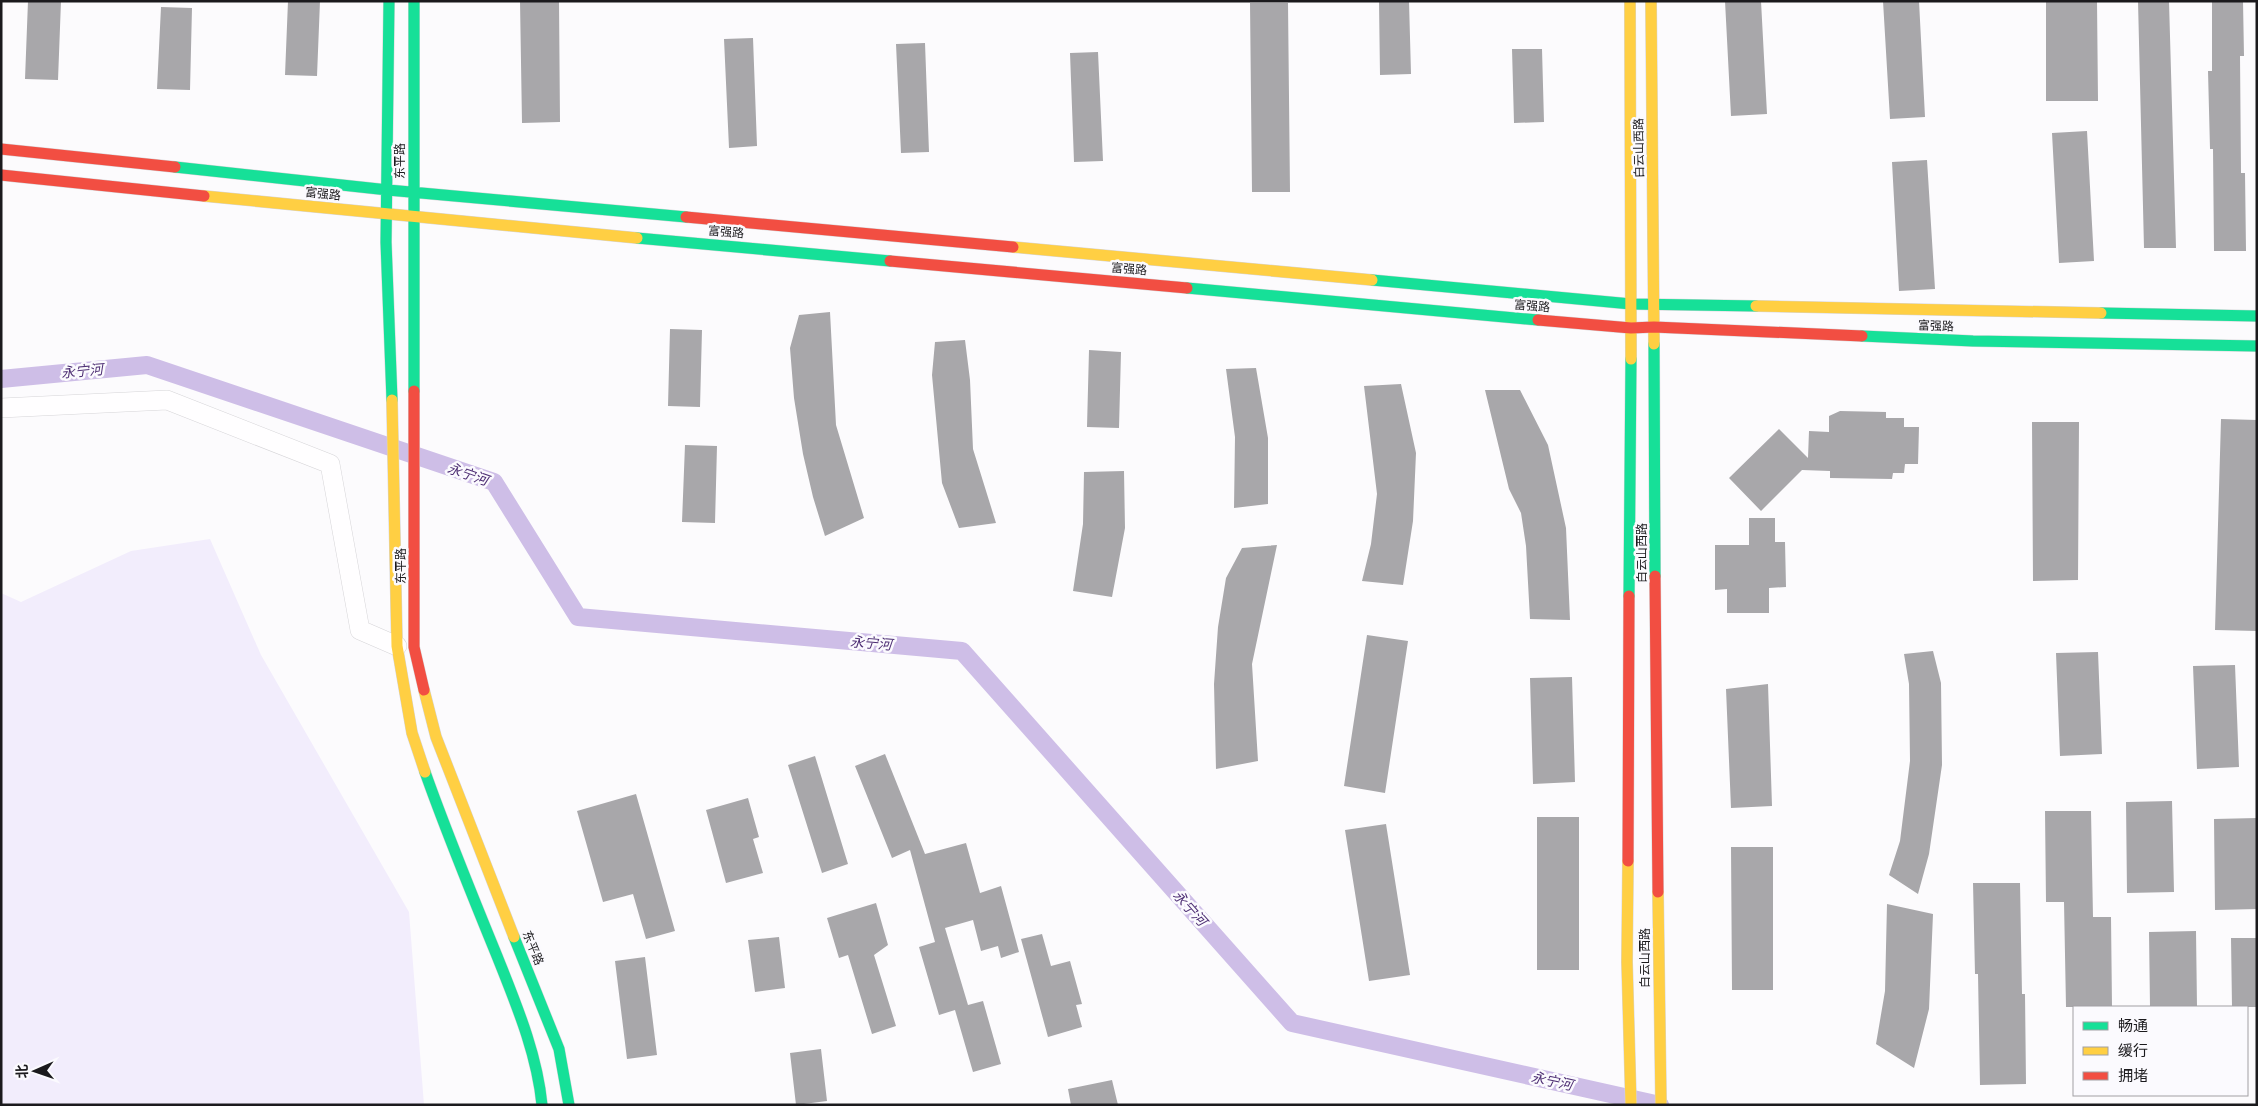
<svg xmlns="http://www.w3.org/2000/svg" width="2258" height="1106" font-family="Commissioner,'Noto Sans SC',sans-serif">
	<rect width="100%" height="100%" fill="#fcfbfd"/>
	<!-- green -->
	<path fill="#f2edfc" d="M210 539 261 655 409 912 424 1105H1V593L21 602 131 551Z"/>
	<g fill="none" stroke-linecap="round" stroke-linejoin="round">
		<!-- canal -->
		<path stroke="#cebee7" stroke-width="18" d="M1 379 147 365 494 482 578 617 962 651 1292 1023 1660 1105"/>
	</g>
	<!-- building -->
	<path fill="#a8a7aa" d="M28 1H61L58 80 25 79Z
		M288 1H320L317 76 285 75Z
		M520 1H559L560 122 522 123Z
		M1409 1 1411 74 1380 75 1379 2Z
		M1725 1H1761L1767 114 1731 116Z
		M1883 1H1919L1925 117 1890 119Z
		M2046 1H2097L2098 101H2046Z
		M2138 1H2169L2176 248H2144Z
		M2212 1H2243L2244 56H2240L2241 173H2245L2246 251H2214L2213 149H2210L2208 71H2212Z
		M1250 3H1288L1290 192H1252Z
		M161 7 192 8 190 90 157 89Z
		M753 38 757 146 729 148 724 39Z
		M925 43 929 152 901 153 896 44Z
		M1512 49H1542L1544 122 1514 123Z
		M1098 52 1103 161 1074 162 1070 53Z
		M2087 131 2094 261 2059 263 2052 133Z
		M1927 160 1935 289 1899 291 1892 162Z
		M830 312 836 425 864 518 825 536 813 497 803 454 794 398 790 348 799 315Z
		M670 329 702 330 700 407 668 406Z
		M965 340 970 380 973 449 996 523 959 528 942 483 932 375 935 342Z
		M1089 350 1121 352 1119 428 1087 427Z
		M1256 368 1268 438V504L1234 508 1235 437 1226 369Z
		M1401 384 1416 453 1413 521 1403 585 1362 581 1371 544 1377 494 1364 386Z
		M1485 390H1520L1548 445 1566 528 1570 620 1530 619 1526 546 1521 513 1509 489Z
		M1840 411 1886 412V418H1904V427H1919L1918 464H1905L1904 473H1893L1892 479 1830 478V471L1802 470 1761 511 1729 478 1779 429 1808 458 1809 431 1829 432V416Z
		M2221 419 2257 420V631L2215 630Z
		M2032 422H2079L2078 580 2033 581Z
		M685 445 717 446 715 523 682 522Z
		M1124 471 1125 528 1112 597 1073 591 1083 524 1084 472Z
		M1749 518H1775V542H1785L1786 587 1769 588V613H1727V589L1715 590V545H1749Z
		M1277 545 1252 664 1258 761 1216 769 1214 684 1218 627 1226 578 1242 548Z
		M1367 635 1408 641 1385 793 1344 786Z
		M1933 651 1941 683 1942 765 1929 854 1918 894 1889 875 1900 841 1910 761 1909 684 1904 654Z
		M2098 652 2102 754 2060 756 2056 653Z
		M2235 665 2239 767 2197 769 2193 666Z
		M1572 677 1575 782 1533 784 1530 678Z
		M1768 684 1772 806 1731 808 1726 689Z
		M885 754 925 854 966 843 980 893 1001 886 1019 952 1001 958 998 946 981 951 973 920 945 928 968 1005 983 1001 1001 1064 973 1072 955 1010 939 1015 919 947 935 942 910 850 892 858 855 766Z
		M815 756 848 864 822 873 788 765Z
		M636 794 675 931 646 939 633 894 603 902 577 811Z
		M748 798 759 837 753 839 763 873 726 883 706 810Z
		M2172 801 2174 892 2127 893 2126 802Z
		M2045 811H2091L2093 917H2111L2112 1007H2066L2064 902H2046Z
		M1537 817H1579V970H1537Z
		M2257 818V909L2215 910 2214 819Z
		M1386 824 1410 975 1369 981 1345 830Z
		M1731 847H1773V990H1732Z
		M1973 883H2020L2022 994H2025L2026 1084 1980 1085 1978 974H1975Z
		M876 903 888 945 874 955 896 1026 872 1034 848 955 839 958 827 918Z
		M1887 904 1933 914 1929 1009 1914 1068 1876 1044 1885 991Z
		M2196 931 2197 1007H2150L2149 932Z
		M1042 934 1051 966 1070 961 1082 1004 1076 1005 1082 1027 1048 1037 1021 939Z
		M779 937 785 988 755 992 748 940Z
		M2231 938H2257V1007H2232Z
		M645 957 657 1055 627 1059 615 961Z
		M821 1049 827 1101 796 1105 790 1053Z
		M1112 1080 1118 1105H1071L1068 1089Z"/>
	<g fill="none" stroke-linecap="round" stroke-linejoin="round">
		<defs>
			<path id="street" d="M1 408 167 400 330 464 360 630 397 646"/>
			<path id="fast" d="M389 1 386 242 392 400
				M414 1V391
				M175 167 388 190 686 217
				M637 238 890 261
				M1372 280 1631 304 1756 306
				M1187 288 1538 320
				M2101 313 2257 316
				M1862 336 1973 341 2257 346
				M1654 344 1655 576
				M1629 596 1631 359
				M425 772C447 834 472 895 497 956 516 1004 537 1053 542 1105
				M514 937 559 1049 569 1105"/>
			<path id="slow" d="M1630 1 1631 359
				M1651 1 1654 344
				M204 196 637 238
				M1013 247 1372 280
				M1756 306 2101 313
				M392 400 397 646 412 733 425 772
				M424 690 436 737 514 937
				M1628 861 1627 962 1631 1105
				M1658 892 1661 1105"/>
			<path id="jam" d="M1 149 175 167
				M1 175 204 196
				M686 217 1013 247
				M890 261 1187 288
				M1538 320 1631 328 1654 327 1862 336
				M414 391V647L424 690
				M1655 576 1658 892
				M1628 861 1629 596"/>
		</defs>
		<!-- street casing -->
		<use href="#street" stroke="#d6d5d8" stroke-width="20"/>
		<!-- fast casing -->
		<use href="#fast" stroke="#d6d5d8" stroke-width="12"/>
		<!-- slow casing -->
		<use href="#slow" stroke="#d6d5d8" stroke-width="12"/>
		<!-- jam casing -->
		<use href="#jam" stroke="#d6d5d8" stroke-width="12"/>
		<!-- street -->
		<use href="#street" stroke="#fffeff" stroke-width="19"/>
		<!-- fast -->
		<use href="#fast" stroke="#16e098" stroke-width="11"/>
		<!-- slow -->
		<use href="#slow" stroke="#ffcf43" stroke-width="11"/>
		<!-- jam -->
		<use href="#jam" stroke="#f24e42" stroke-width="11"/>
	</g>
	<g text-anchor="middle" stroke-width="5" stroke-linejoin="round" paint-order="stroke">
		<!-- street labels -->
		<g font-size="12" fill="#1b1a1d" stroke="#fbfafe">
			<text transform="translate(1639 148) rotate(-91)" y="4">白云山西路</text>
			<text transform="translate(400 161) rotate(-90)" y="4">东平路</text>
			<text transform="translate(323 194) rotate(6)" y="4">富强路</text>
			<text transform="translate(726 232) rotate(5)" y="4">富强路</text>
			<text transform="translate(1129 269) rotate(5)" y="4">富强路</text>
			<text transform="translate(1532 306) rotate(5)" y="4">富强路</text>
			<text transform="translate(1936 326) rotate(2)" y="4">富强路</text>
			<text transform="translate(1642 553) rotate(-90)" y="4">白云山西路</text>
			<text transform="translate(401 566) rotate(-90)" y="4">东平路</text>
			<text transform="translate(533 948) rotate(68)" y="4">东平路</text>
			<text transform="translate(1645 958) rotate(-90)" y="4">白云山西路</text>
		</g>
		<!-- water labels -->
		<g font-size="14" font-style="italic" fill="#4e2f74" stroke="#fbfafe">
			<text transform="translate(82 371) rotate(-5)" y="5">永宁河</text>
			<text transform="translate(468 474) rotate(19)" y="5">永宁河</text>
			<text transform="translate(871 643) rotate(5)" y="5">永宁河</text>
			<text transform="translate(1190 908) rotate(48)" y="5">永宁河</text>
			<text transform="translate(1552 1081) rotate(12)" y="5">永宁河</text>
		</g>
	</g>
	<!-- border -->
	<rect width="2258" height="1106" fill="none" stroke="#1b1a1d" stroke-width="5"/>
	<!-- legend -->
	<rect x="2073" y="1006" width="175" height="90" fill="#fbfafe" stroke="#a1a0a4"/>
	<rect x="2083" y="1022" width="25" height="8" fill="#16e098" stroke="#a1a0a4"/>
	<text x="2118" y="1031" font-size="15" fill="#1b1a1d">畅通</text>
	<rect x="2083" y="1047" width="25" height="8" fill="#ffcf43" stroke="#a1a0a4"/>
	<text x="2118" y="1056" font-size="15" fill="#1b1a1d">缓行</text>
	<rect x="2083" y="1072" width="25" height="8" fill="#f24e42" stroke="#a1a0a4"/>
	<text x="2118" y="1081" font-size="15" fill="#1b1a1d">拥堵</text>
	<!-- north arrow -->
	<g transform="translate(35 1071) rotate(268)" stroke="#fbfafe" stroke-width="4" paint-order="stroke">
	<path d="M0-4L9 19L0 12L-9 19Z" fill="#1b1a1d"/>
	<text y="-8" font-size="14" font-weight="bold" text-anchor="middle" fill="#1b1a1d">北</text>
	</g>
</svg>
